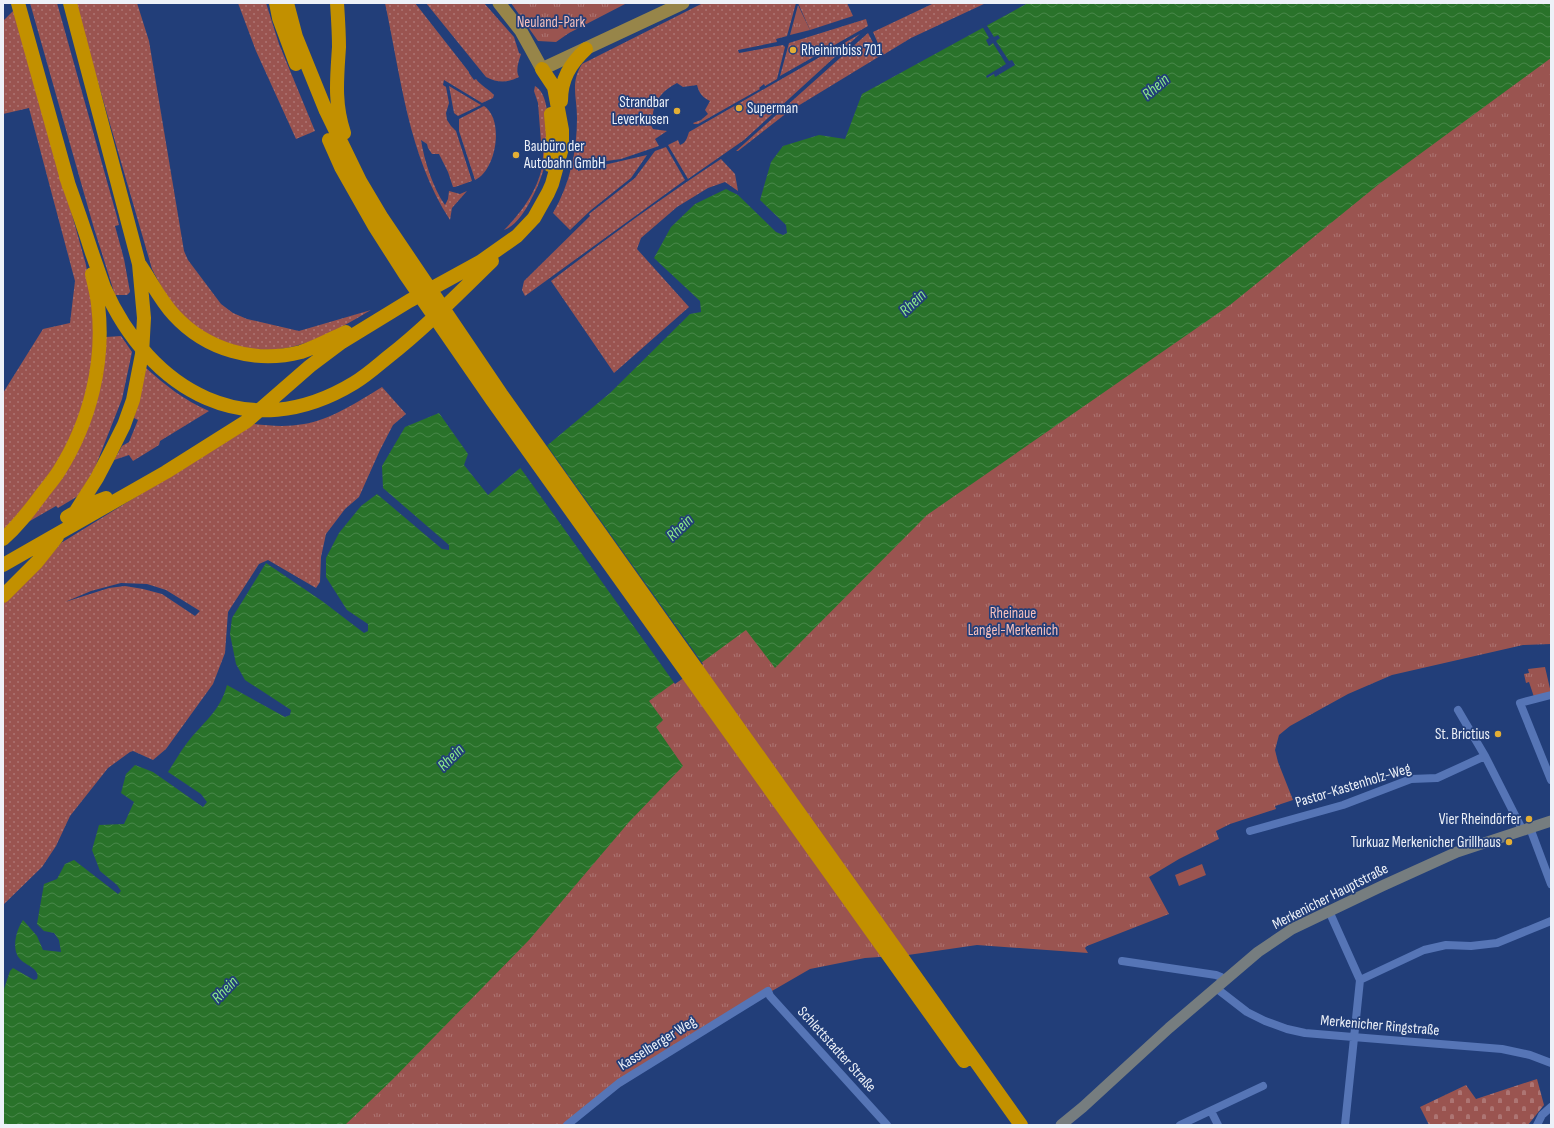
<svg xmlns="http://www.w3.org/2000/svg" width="1554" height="1128" font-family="'Sofia Sans Condensed',sans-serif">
	<defs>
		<pattern id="grass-dots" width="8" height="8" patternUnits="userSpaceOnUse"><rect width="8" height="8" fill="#9a5450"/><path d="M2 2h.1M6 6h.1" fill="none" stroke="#ad7573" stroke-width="1.8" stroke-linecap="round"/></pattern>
		<pattern id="cemetery-stones" width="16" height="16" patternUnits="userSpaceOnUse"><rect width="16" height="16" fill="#9a5450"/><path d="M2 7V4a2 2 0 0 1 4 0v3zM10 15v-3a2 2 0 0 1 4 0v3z" fill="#ad7573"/></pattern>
		<pattern id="park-tufts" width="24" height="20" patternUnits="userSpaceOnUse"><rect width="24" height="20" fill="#9a5450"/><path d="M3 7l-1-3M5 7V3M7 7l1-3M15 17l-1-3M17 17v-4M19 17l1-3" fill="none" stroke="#ad7573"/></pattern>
		<pattern id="water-waves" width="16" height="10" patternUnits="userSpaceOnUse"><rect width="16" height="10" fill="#29722a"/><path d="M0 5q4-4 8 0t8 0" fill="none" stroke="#48874a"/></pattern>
	</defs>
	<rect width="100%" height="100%" fill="#223e79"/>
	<!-- grass -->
	<path fill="url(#grass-dots)" fill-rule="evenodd" d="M30 3H57L117 217 119 225 115 226 124 259 130 292 127 295H115L93 225Z
		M75 3H137L149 41 184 251 188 260 221 304 233 313 247 319 299 331 371 310C335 331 298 354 254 349 246 349 238 346 231 344 217 340 198 332 187 322 172 307 162 288 152 269Z
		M238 3H266L279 44 315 131 296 139 256 51Z
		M385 3H415L469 72V73L474 80 476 79C481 86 489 89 494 95L493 98 482 103 444 80 443 85 446 87 449 103 446 113 447 120 451 126 456 131 472 181 455 187H453L448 172 439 154H432L428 148 427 144 421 140C424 160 433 188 445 205L448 199 449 191 460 194 467 191 452 208 450 220C408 155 401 77 385 3Z
		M426 3H484L514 37 519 53 521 54C519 61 515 70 519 77 507 83 498 83 486 77Z
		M703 3H796L787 36 776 39 777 42 738 50 739 53 783 45 785 47 777 79 765 86 764 84 759 88 760 89 698 124H694L693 123 701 120 708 114 705 110 710 101C702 97 699 93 697 85L683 87 677 83C665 89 653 100 653 116L649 117 648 120 653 129 667 131 655 139 659 146 621 159 577 165 578 171 647 155 631 178 591 210 570 230 553 213C570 184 577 151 577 118 577 97 570 83 582 64Z
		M798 3H847L853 16 810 30Z
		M948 3H986L911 38 883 55 873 32 932 4Z
		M15 9 86 265 95 318 94 354 88 388 78 422 64 454 18 516 3 530V393L43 329 70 323 75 281 29 108 3 114V21Z
		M866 19 868 26 780 76 789 43Z
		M868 33 880 56 788 112 738 151H736Z
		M860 34 744 140 688 179 668 145 678 140 680 145C686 143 687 138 689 132Z
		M449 86 481 105 458 116 454 113Z
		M535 86C552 95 549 141 546 158 544 177 523 225 504 230 523 211 542 185 543 157 543 151 545 147 541 142L538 103 534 91Z
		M484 106C505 120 496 171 475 180L459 131V119Z
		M666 147 685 180 525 296 522 290 524 281 590 216 589 214 635 178 655 151Z
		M721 159 735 174 738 191 725 182 708 188 677 207 641 238 637 249 689 307 614 373 551 281C606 239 663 197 721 159Z
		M121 336 132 352 122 399 94 470 78 496 58 508 56 506 23 525 66 468 106 337Z
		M146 368C166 386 184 400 209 411L160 441 159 445 133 461 129 455 114 460 122 446 129 442 138 420 134 418Z
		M382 387 406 414 393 425 380 450 359 497 345 509 326 534 321 557 320 582 316 588 268 560 259 564 228 612 225 653 213 684 166 749 153 760 133 751 130 752 108 768 70 816 56 846 42 867 3 905V604L40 568 61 543 254 424C271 426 287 427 304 424 328 421 361 400 382 387ZM121 583 147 584 166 590 200 611 195 616 162 594 143 589 125 586 109 588 65 602 91 591Z"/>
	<!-- cemetery -->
	<path fill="url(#cemetery-stones)" d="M1537 1079 1544 1105 1528 1125H1429L1420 1107 1466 1085 1476 1099Z"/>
	<!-- park -->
	<path fill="url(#park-tufts)" d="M511 3H627L569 33 556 42 538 41Z
		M1551 3V644L1523 645 1392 675 1348 694 1290 726 1279 735 1275 750 1278 762 1293 800 1275 806 1276 809 1230 824 1216 831 1219 839 1179 859 1149 877 1169 914 1087 946 1085 948 1088 953 977 945 908 955 865 958 810 969 746 1006 621 1086 567 1125H106L419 799Z
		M798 5 810 30 790 35Z
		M1545 667 1551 693 1534 697 1529 682 1526 683 1524 674 1529 673 1528 669Z"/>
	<!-- garden -->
	<path fill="#9a5450" d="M1202 864 1206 875 1179 886 1175 875Z"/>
	<!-- water -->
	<path fill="url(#water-waves)" d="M1028 3H1551V58L1379 184 1230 305 927 515 775 668 746 630 649 701 663 720 656 727 683 766 629 822 529 940 393 1079 345 1125H3V992L10 971 13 968 34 980 37 979C41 969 25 965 20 959 11 950 16 930 23 920L37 936 43 950 61 952 59 940 54 933 44 931 37 924 44 884 57 879 65 864 74 860 118 894 121 891 117 885 100 871 92 850 99 825 124 824 134 802 121 793 126 774 135 765 153 772 203 807 207 802 201 794 168 772C174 763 180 752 187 743 203 722 220 712 227 685L285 717 290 715 291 710 245 680 236 664 230 634 232 618 266 563 322 601 364 633 368 631V624L347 610 326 577V558L339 533 361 506 377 494 442 549 449 550V545L383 488 382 466 405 427 439 413 468 454 464 465 488 495 610 393 690 314 701 312 700 301 654 258 671 227 695 204 726 189 738 195 776 232 783 235 787 233 786 225 760 200 771 162 783 146 819 135 845 139 862 94Z"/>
	<!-- pier -->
	<path fill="#223e79" d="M986 24 994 37 998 35 1000 38 996 41 1009 61 1012 60 1015 65 995 77 994 74 987 78 986 76 1006 64 993 43 989 46 986 40 989 38 982 26Z
		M546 444 703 664 675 684 519 466Z"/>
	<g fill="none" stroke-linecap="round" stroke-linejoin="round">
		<!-- street -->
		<path stroke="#5675b6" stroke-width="8" d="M1551 695 1520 703 1551 780
			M1458 710 1485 756 1523 831
			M1530 828 1551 884
			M1250 831 1343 805 1411 779 1437 778 1485 756
			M1329 911 1360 980 1345 1125
			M1122 961 1216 975 1221 977 1224 981
			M1360 980 1424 950 1446 945 1471 946 1497 943 1551 921
			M1216 988 1247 1012 1265 1021 1287 1029 1305 1033 1353 1037 1502 1049 1530 1055 1551 1063
			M1211 1111 1218 1125
			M567 1125 619 1083 768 991 770 996 887 1125
			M1180 1125 1263 1086
			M1537 1125 1542 1115 1551 1107"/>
		<!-- secondary -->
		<path stroke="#767d7f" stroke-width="11" d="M1061 1125 1083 1107 1169 1028 1258 952 1292 929 1382 886 1457 852 1551 821"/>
		<!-- primary -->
		<path stroke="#978549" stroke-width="13" d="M499 3 521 31 542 69 683 3"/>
		<!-- highway -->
		<path stroke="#c29000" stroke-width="14" d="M18 3 69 186
			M70 3 139 264 144 318 142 354 133 400 124 425 110 453 97 478 76 511
			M276 3 279 18 296 64
			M287 3 296 37 326 111 360 181 382 218 501 394 1021 1125
			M337 3C338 18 339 32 339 47 337 78 334 103 344 133
			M561 101C561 79 570 64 586 49
			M329 140 341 167 375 227 405 274 492 400 964 1061
			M550 165 553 136 551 114
			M66 177C75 202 84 228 92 253 96 264 100 276 104 287 150 392 249 447 354 383 366 376 377 366 388 357 425 328 458 294 492 261
			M140 265C151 281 160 300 174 315 206 350 255 364 301 352 316 347 331 339 346 332
			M67 517 88 505 106 498
			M3 539C18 526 29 511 41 495 47 487 54 479 59 471 90 422 105 362 98 304 97 294 94 284 92 274
			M3 565 166 472 247 421 310 366 342 342 409 301 480 262 517 236 534 218 548 193 552 184 562 148V130L554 87 542 69
			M3 596 37 562 57 537"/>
	</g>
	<!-- markers -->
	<g fill="#e3ae35" stroke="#223e79" stroke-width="1.5">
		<circle cx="793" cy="50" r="4"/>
		<circle cx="739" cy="108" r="4"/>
		<circle cx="677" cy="111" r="4"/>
		<circle cx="516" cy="155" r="4"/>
		<circle cx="1498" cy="734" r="4"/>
		<circle cx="1529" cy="819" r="4"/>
		<circle cx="1509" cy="842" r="4"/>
	</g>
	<g text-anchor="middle" stroke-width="3.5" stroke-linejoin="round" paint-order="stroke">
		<!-- park labels -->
		<g font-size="15" fill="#f7c0bc" stroke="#223e79">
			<text x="551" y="27">Neuland-Park</text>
			<text x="1013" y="618">Rheinaue<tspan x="1013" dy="17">Langel-Merkenich</tspan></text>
		</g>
		<!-- poi labels -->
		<g font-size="15" fill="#edf1f8" stroke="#223e79" text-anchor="end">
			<text x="801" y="55" text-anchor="start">Rheinimbiss 701</text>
			<text x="669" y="107">Strandbar<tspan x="669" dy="17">Leverkusen</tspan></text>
			<text x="747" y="113" text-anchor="start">Superman</text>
			<text x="524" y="151" text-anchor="start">Baubüro der<tspan x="524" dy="17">Autobahn GmbH</tspan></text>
			<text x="1490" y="739">St. Brictius</text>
			<text x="1521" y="824">Vier Rheindörfer</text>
			<text x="1501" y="847">Turkuaz Merkenicher Grillhaus</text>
		</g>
		<!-- street labels -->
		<g font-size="15" fill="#edf1f8" stroke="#223e79">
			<text transform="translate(1353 785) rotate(-17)" y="5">Pastor-Kastenholz-Weg</text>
			<text transform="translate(1330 896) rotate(-27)" y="5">Merkenicher Hauptstraße</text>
			<text transform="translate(1380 1025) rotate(5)" y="5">Merkenicher Ringstraße</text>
			<text transform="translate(657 1043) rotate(-32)" y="5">Kasselberger Weg</text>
			<text transform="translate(837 1049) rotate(48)" y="5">Schlettstadter Straße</text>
		</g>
		<!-- water labels -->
		<g font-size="16" font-style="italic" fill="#8cea8a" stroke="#223e79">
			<text transform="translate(1155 86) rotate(-40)" y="6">Rhein</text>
			<text transform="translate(912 302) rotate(-44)" y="6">Rhein</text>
			<text transform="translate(679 527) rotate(-44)" y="6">Rhein</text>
			<text transform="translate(450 757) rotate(-45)" y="6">Rhein</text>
			<text transform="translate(224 989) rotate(-46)" y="6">Rhein</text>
		</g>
	</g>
	<!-- border -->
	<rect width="1554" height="1128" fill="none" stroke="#edf1f8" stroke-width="8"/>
</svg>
